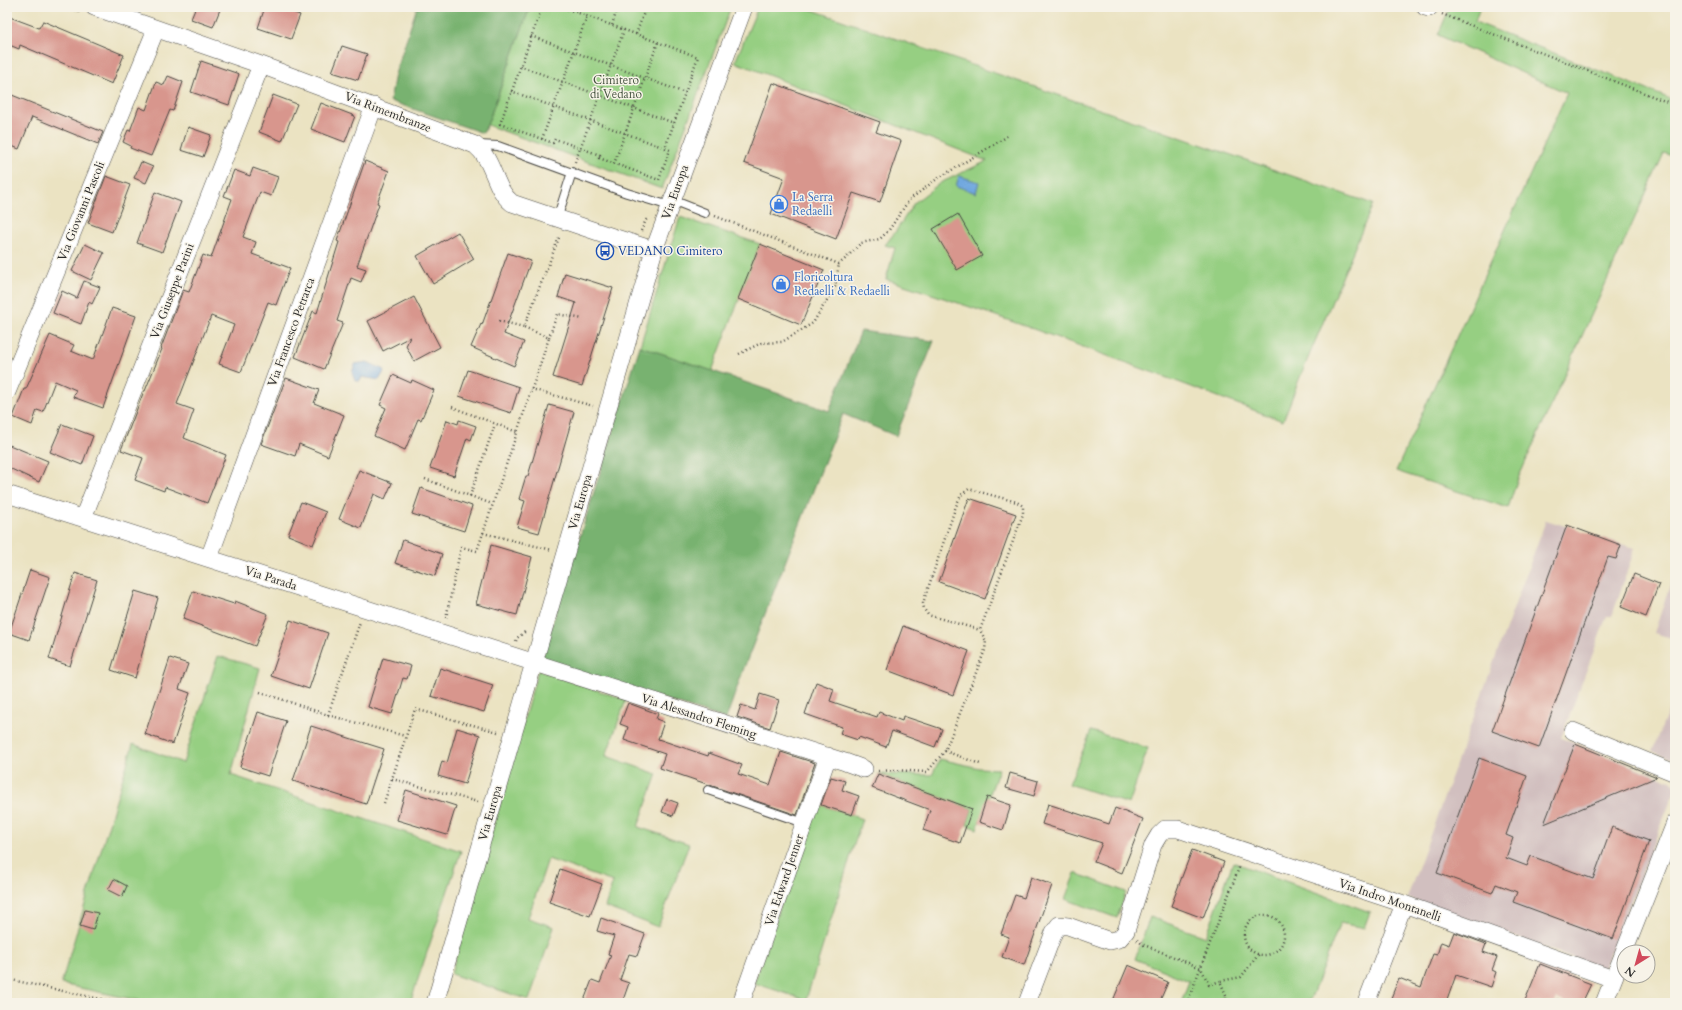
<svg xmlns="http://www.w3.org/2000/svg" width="1682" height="1010" font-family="Cardo,serif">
	<rect width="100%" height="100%" fill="#f7f3e8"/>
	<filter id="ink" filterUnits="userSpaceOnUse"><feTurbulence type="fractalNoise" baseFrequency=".025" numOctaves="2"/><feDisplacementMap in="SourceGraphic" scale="8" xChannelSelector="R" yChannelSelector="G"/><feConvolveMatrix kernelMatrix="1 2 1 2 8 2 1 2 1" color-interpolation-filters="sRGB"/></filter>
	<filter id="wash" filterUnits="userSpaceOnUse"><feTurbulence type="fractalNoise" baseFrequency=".012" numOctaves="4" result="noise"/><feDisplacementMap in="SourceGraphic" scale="16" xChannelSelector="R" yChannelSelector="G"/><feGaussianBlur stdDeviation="0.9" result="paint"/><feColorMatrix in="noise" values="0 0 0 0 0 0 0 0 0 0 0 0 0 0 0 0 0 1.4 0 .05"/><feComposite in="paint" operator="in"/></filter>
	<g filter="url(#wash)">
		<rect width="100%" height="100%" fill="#ebe3c2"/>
		<!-- industrial -->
		<path fill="#d1bfbf" d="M1546 520 1635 548 1612 616H1607L1561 738 1671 781 1675 786V790L1604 969 1407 898Z
			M1675 570V639L1654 633Z
			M1675 695V760L1652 751Z"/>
		<!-- green -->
		<path fill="#96cf82" stroke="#607d56" d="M530 7H731L662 189 487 125Z
			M758 7H804L1373 204 1298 382 1283 421C1151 372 1020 322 886 279L895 248 885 245 896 231 914 203 940 183 987 161 735 62Z
			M1450 7H1480L1475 22 1673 100 1675 97V157L1664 153 1517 481 1508 508 1396 471 1567 93 1438 35Z
			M680 217 760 244 712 371 640 346Z
			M218 656 260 668 231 775 461 851 410 1003H151L61 984 133 744 183 763Z
			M538 670 626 700 606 756 657 774 638 827 689 844 658 927 605 907 613 882 548 859 528 918 554 927 529 1000 451 974Z
			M1091 731 1148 748 1129 804 1069 784Z
			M940 759 979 768 999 769 977 829 967 825 972 809 878 774 932 775Z
			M816 803 862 819 806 1000 754 983Z
			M1233 862 1370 912 1364 928 1340 923 1309 1003H1181L1189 981 1135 959 1150 917 1206 937Z
			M1075 873 1126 892 1117 918 1065 899Z"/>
		<!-- forest -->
		<path fill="#78b270" stroke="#526e4e" d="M417 7H530L487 125 483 133 390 101 395 74Z
			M861 331 934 341 896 436 843 414 744 668 726 719 541 660 640 346 829 411Z"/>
		<!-- water -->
		<path fill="#71a8df" stroke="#4e6a85" d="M959 176 979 182 976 193 956 186Z
			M367 362 385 370 379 380 362 377 360 381H355L352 373 355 364Z"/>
		<g id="blocks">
			<!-- building -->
			<path fill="#d8968d" d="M196 7H221L213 27 191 19Z
				M265 7H278L300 15 291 39 258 28Z
				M7 16 39 28 43 21 124 55 112 84 20 45 19 49 7 44Z
				M342 46 367 54 358 80 332 72Z
				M201 61 239 74 229 105 191 92Z
				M168 76 183 82 173 111 170 110 151 156 130 148 131 146 123 142 128 130 130 131 139 107 146 110 156 82 164 85Z
				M773 83 880 122 876 132 901 141 880 202 853 193 836 239 771 214 784 178 744 163Z
				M7 93 103 132 98 144 32 117 19 149 7 144Z
				M273 95 297 104 282 141 259 132Z
				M321 103 355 116 345 142 311 129Z
				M188 127 211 135 203 157 181 150Z
				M365 161 389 171 377 203 379 204 357 266 366 269 361 282 351 278 337 321 343 323 324 369 295 357 313 311 317 313 339 242 337 241Z
				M141 162 153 167 146 183 134 178Z
				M253 168 278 177 271 196 260 192 243 237 256 242 252 254 290 268 276 305 268 302 241 372 219 364 234 325 211 316 177 404 194 410 184 438 226 455 207 503 165 487 164 491 135 480 143 458 121 450 144 391H145L162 349 161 348 183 290 189 292 203 255 211 258 232 199 224 196 234 170 250 176Z
				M106 176 130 185 112 232 88 223Z
				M155 192 181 202 162 252 137 243Z
				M958 214 982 256 957 270 933 229Z
				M458 232 474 259 433 284 417 256Z
				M85 244 104 253 91 280 72 271Z
				M760 244 824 270 801 325 738 299Z
				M508 253 531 261 504 334 524 342 514 366 471 347 481 324 482 325Z
				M565 273 613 288 582 386 553 377 576 303 558 297Z
				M84 281 100 287 92 304 89 302 81 324 53 313 62 291 77 298Z
				M414 297 440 347 414 361 406 346 410 337 383 351 368 321Z
				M112 308 136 316 103 408 73 397 76 390 55 381 43 412 37 410 32 425 13 417 24 389H26L50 335 74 345 71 351 93 360Z
				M468 370 519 387 511 413 459 396Z
				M393 375 411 383 412 380 434 390 421 420 418 419 405 450 374 436 386 408 380 405Z
				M286 378 319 390 314 403 344 415 328 456 299 444 295 456 261 444Z
				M549 405 574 412 539 533 517 527 525 501 519 499 526 476H528Z
				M447 420 458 424 459 420 476 426 471 440 467 438 454 476 430 468Z
				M62 424 93 436 82 465 50 452Z
				M7 444 48 461 39 482 7 467Z
				M359 470 392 483 385 499 374 494 361 528 339 519Z
				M421 488 472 506 464 531 412 514Z
				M969 498 1016 514 985 599 939 582Z
				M301 502 326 512 313 545 288 535Z
				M1567 525 1621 545 1616 559 1608 557 1539 748 1492 731Z
				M403 540 442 554 435 576 395 563Z
				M491 545 532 557 517 615 476 604Z
				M30 570 50 577 29 640 9 633Z
				M75 573 97 580 70 666 49 659Z
				M1634 574 1659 584 1646 617 1621 607Z
				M135 591 158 598 135 678 111 670Z
				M193 591 234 604 235 601 268 614 255 646 183 619Z
				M290 620 328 633 309 689 271 676Z
				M903 626 969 651 953 695 887 670Z
				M170 658 188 664 179 689 190 693 173 744 145 734Z
				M383 658 411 666 407 679 403 678 392 714 368 707Z
				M440 668 493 685 484 712 431 696Z
				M816 682 834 689 830 701 877 717 879 712 902 721 903 716 942 729 935 747 892 731 886 747 859 737 858 740 840 734 842 727 805 714Z
				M760 694 779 700 770 728 737 717 741 705 755 710Z
				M628 703 658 714 656 719 664 722 658 739 708 756 709 753 742 765 738 774 770 785 781 752 815 763 797 815 660 768 665 754 624 740 628 727 620 724Z
				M258 712 286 721 268 776 240 767Z
				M311 726 384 749 366 804 293 781Z
				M457 728 480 735 465 784 438 776 442 761 447 763Z
				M1575 744 1657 777 1544 824Z
				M1479 758 1527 776 1506 835 1513 838 1506 858 1527 866 1531 856 1593 879 1612 827 1649 841 1613 939 1513 902 1517 892 1496 884 1492 893 1437 873Z
				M1010 773 1038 781 1034 796 1006 788Z
				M878 774 972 809 960 843 923 830 930 810 872 788Z
				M831 777 845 781 842 790 859 796 852 815 821 805Z
				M406 790 456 806 447 835 397 820Z
				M987 797 1011 805 1003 830 979 822Z
				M667 799 678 803 673 816 662 812Z
				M1048 804 1109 824 1115 808 1143 819 1122 873 1094 862 1102 843 1042 824Z
				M1192 850 1224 862 1203 918 1171 906Z
				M560 869 602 884 590 916 549 902Z
				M1031 877 1052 885 1024 965 1002 957 1009 937 1001 934 1015 895 1024 898Z
				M114 879 127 886 122 897 108 890Z
				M85 910 98 913 93 930 80 926Z
				M601 918 645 934 637 956 629 954 620 980 629 983 622 1003H583L592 980 600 983 611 955 608 954 614 936 597 931Z
				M1454 932 1486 944 1483 952 1497 957 1492 970 1496 972 1491 987 1456 975 1446 1003H1389L1399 978 1421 987 1433 954 1437 955 1441 942 1449 945Z
				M1540 964 1591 984 1582 1003H1566L1557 999 1555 1003H1524Z
				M1128 965 1168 982 1159 1003H1112Z"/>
		</g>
	</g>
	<g filter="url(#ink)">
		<use href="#blocks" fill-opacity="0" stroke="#484742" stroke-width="1"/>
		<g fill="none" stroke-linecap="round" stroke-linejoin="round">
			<defs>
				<path id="lane" d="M478 145 498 146 627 193 670 206
					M672 200 705 213
					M557 219 572 172
					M708 790 804 823"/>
				<path id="street" d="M94 7 261 65 475 145C495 161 493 188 512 203L610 236 654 250
					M1425 7 1429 8
					M7 392 156 29
					M7 494 845 762 864 769
					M83 518 261 65
					M209 558 374 106
					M1573 731 1675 773
					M435 1003 654 250 744 7
					M741 1003 828 756
					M1027 1003 1054 932 1059 925 1068 926 1110 941 1119 939 1126 931 1153 845 1159 835 1165 829H1178L1404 904 1613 979
					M1366 1003 1404 904
					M1604 1003 1675 823"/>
			</defs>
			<!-- lane casing -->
			<use href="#lane" stroke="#484742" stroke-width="10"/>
			<!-- street casing -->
			<use href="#street" stroke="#484742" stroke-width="18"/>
			<!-- path -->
			<path stroke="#484742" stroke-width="2.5" stroke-dasharray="1 3" stroke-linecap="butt" d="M67 7 80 12
				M542 7 500 124 553 143 555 139 600 155 599 158 659 180 670 150 665 148 698 57 562 7
				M714 7 721 10
				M1442 14 1675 105
				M612 25 618 7
				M636 34 646 7
				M531 36 685 93
				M520 66 674 123
				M511 91 665 148
				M542 139 587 16
				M575 162 624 30
				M614 164 658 42
				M715 216 839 264 844 260 861 243 880 239 889 230 909 200 937 179 1008 136
				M641 231 646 220 649 218
				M499 321 524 327
				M549 338 557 314 583 319
				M739 354 761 343 782 342 813 323 835 287 839 264
				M531 389 593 406
				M452 407 517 432
				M425 479 492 504
				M470 496 495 424
				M483 533 552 550
				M446 618 461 547 477 551 549 338 524 327 560 235
				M516 641 517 638 526 631
				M260 692 328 715 405 736
				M328 715 360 622
				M945 751 980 764
				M878 771 896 770 927 772 945 751 985 650 986 641 980 630 1023 514V506L1017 502 969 489 961 495 956 506 923 603 924 609 928 615 980 630
				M392 779 478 802
				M384 803 415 709 498 732
				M1244 935a20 20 0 1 1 40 0a20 20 0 1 1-40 0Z
				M1137 940 1144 945 1201 968 1209 985 1220 981
				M7 979 119 1003
				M1187 1003 1240 865
				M1226 1003V995L1220 981 1241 977 1259 954"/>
			<!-- lane -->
			<use href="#lane" stroke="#fff" stroke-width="8"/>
			<!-- street -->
			<use href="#street" stroke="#fff" stroke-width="17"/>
		</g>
	</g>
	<!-- icons -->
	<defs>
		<symbol id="shop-ring" viewBox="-11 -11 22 22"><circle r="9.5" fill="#f7f3e8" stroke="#3f7fe0" stroke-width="1.5"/><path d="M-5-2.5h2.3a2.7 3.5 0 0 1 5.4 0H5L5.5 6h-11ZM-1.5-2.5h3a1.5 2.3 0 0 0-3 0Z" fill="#3f7fe0"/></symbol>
		<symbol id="bus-ring" viewBox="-11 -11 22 22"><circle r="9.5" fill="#f7f3e8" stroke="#1a4fb4" stroke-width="1.5"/><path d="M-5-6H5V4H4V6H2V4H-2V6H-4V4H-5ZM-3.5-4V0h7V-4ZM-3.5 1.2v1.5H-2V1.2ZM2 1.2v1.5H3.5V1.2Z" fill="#1a4fb4"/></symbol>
	</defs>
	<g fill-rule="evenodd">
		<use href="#shop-ring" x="769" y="194" width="20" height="20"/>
		<use href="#bus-ring" x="595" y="241" width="20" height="20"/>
		<use href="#shop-ring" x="771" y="274" width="20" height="20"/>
	</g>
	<g text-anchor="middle" stroke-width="3" stroke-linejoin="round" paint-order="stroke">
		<!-- park labels -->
		<g font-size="12" fill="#465441" stroke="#f7f3e8">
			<text x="616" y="84">Cimitero<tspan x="616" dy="14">di Vedano</tspan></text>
		</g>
		<!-- street labels -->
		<g font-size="12" fill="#2b2b2b" stroke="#f7f3e8">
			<text transform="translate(388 112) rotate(21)" y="4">Via Rimembranze</text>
			<text transform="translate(675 192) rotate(-70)" y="4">Via Europa</text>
			<text transform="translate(81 211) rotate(-68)" y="4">Via Giovanni Pascoli</text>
			<text transform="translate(172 291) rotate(-69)" y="4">Via Giuseppe Parini</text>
			<text transform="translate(291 332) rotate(-70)" y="4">Via Francesco Petrarca</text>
			<text transform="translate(580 502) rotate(-74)" y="4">Via Europa</text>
			<text transform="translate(271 578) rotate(18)" y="4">Via Parada</text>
			<text transform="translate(699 716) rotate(18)" y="4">Via Alessandro Fleming</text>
			<text transform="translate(490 813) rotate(-74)" y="4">Via Europa</text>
			<text transform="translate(784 880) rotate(-71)" y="4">Via Edward Jenner</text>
			<text transform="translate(1390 900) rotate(19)" y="4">Via Indro Montanelli</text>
		</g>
		<!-- shop labels -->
		<g font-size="12" fill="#366cbe" stroke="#f7f3e8" text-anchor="start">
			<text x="792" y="201">La Serra<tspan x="792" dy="14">Redaelli</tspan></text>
			<text x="794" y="281">Floricoltura<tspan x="794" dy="14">Redaelli &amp; Redaelli</tspan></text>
		</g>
		<!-- transit labels -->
		<g font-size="12" fill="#164399" stroke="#f7f3e8" text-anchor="start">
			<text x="618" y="255">VEDANO Cimitero</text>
		</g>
	</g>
	<!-- margin -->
	<rect width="1682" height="1010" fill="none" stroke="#f7f3e8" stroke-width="24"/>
	<!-- north arrow -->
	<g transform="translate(1636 964) rotate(217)"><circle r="19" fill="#f7f3e8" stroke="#a5a39c"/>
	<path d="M0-3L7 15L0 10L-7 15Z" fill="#d1495b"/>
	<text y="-6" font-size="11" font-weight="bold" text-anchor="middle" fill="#2b2b2b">N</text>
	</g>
</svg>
